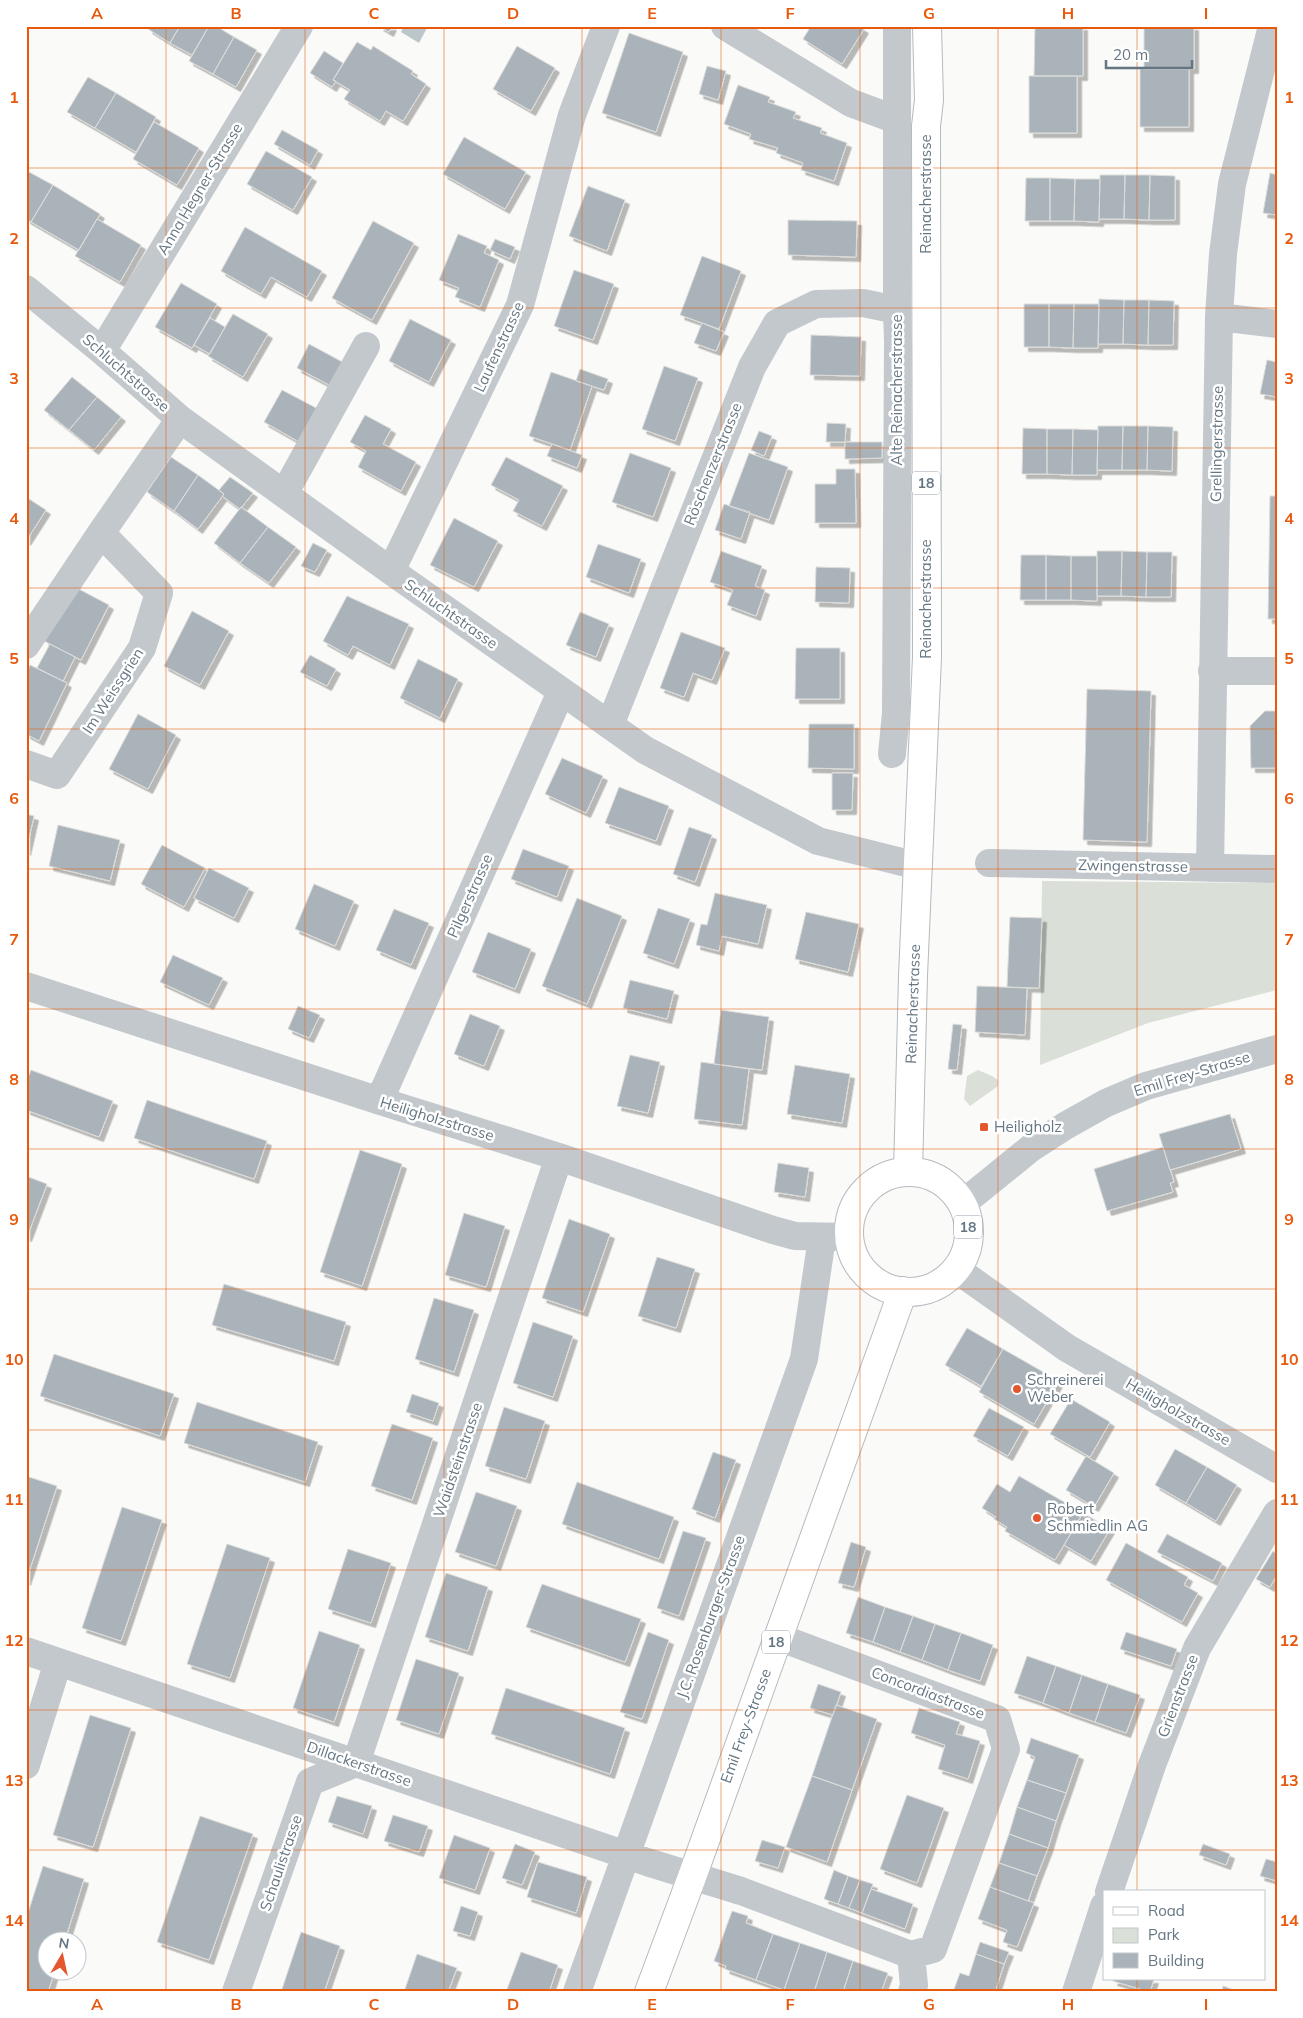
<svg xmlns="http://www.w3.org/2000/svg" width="1303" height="2018" font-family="Mulish,sans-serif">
	<defs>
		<filter id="shadow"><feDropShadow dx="4.5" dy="4.5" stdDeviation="0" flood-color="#0004"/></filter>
	</defs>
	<rect width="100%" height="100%" fill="#fafaf8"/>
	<!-- green -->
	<path fill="#dadfd7" d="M1042 881 1277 883V990L1148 1023 1040 1065Z
		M978 1070 992 1076 998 1080V1086L970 1106 964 1099 967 1076Z"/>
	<!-- water -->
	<path fill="#bbc7cb" d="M404 26H428L419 43 401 32Z"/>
	<!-- building -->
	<path fill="#aab3b9" stroke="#dcdcda" filter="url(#shadow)" d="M149 26H180L170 43 148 29Z
		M180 26H209L192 55 170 43Z
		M209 26H216L234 37 213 74 189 61Z
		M379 26H392L389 32Z
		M811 26H859L864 29 842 64 803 39Z
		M1035 26H1083V76H1034Z
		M1144 26H1194V69H1144Z
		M629 33 683 52 656 132 602 113Z
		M234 37 257 50 236 87 213 74Z
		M357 42 371 50 373 46 413 71 411 74 426 84 403 121 386 111 380 121 344 99 350 90 333 80Z
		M517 46 555 68 531 111 493 89Z
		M324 51 343 63 333 80 336 81 332 87 310 73Z
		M707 66 726 71 718 100 699 94Z
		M1140 69H1189V127H1140Z
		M1029 76H1077V133H1029Z
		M88 77 116 93 95 128 67 112Z
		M738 85 770 97 768 102 796 112 793 118 822 128 820 133 847 143 834 181 801 170 803 163 776 153 778 148 749 139 751 134 724 124Z
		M116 93 156 117 136 152 95 128Z
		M154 122 199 148 177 185 133 159Z
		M282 130 318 150 310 165 274 144Z
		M464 137 526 172 505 209 443 174Z
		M266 151 312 177 293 210 247 184Z
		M29 172 53 185 31 222 26 219V177Z
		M1270 173 1277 175V215L1263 213Z
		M1100 175H1125L1124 219H1099Z
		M1125 175H1150L1149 220 1124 219Z
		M1150 175 1175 176V220H1149Z
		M1026 178H1050V221H1025Z
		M1050 178 1075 179 1074 221H1050Z
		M1075 179H1100L1099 222 1074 221Z
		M53 185 100 214 79 250 31 222Z
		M588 186 625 200 607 251 569 236Z
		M97 219 141 245 120 282 75 256Z
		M788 220 857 221 856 257 788 255Z
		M373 221 414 243 372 320 332 298Z
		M245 227 322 271 307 297 271 277 261 294 221 271Z
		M458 234 487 246 484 253 499 260 480 307 455 297 459 288 439 280Z
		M495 239 515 247 510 259 490 250Z
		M702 256 741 271 719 329 680 315Z
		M574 270 614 284 593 340 554 326Z
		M181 283 217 304 192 348 155 327Z
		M1099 299 1124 300 1123 344H1098Z
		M1124 300H1149L1148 345 1123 344Z
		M1149 300 1174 301 1173 345H1148Z
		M1024 304H1049V347H1024Z
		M1049 304H1074L1073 348 1049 347Z
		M1074 304H1099L1098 348H1073Z
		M233 314 268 334 243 377 208 356Z
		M210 318 225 327 210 354 194 345Z
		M410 319 451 340 429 382 389 361Z
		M702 323 724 332 716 351 694 343Z
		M811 335 861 337 860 376 810 375Z
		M309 344 348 365 335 388 297 368Z
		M1267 360 1277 362V397L1260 394Z
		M664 366 698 378 675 441 642 429Z
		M580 369 608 379 604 390 576 381Z
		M551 372 592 386 570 450 529 436Z
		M72 377 97 397 69 430 44 410Z
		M282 390 320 410 301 443 264 422Z
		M97 397 121 417 94 450 69 430Z
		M365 415 391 429 383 444 416 462 401 491 358 467 366 451 350 442Z
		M827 423 846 424 845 442H826Z
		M1098 426H1123L1122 470H1097Z
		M1123 426H1148L1147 470H1122Z
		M1148 426 1173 427 1172 471 1147 470Z
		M1023 428 1047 429V474H1022Z
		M1047 429H1073L1072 475 1047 474Z
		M1073 429 1098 430 1097 475H1072Z
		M759 431 772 436 764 456 751 450Z
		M845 442H882V458L845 459Z
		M552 444 582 455 577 468 547 456Z
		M630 453 671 468 653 517 612 502Z
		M749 453 788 467 769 520 729 506Z
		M171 457 198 475 174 511 147 492Z
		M506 457 563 486 542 526 513 511 519 500 491 485Z
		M836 469H855L856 523H815V484H836Z
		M198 475 224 494 198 529 174 511Z
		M230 477 253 493 240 509 222 496 224 494 219 490Z
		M1270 496H1277V619H1268Z
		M26 497 46 510 26 541Z
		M724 504 750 512 741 539 715 530Z
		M241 507 268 527 240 563 214 543Z
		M454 518 498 541 474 587 430 565Z
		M268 527 296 547 269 583 240 563Z
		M313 543 327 550 315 572 301 566Z
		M598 544 641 559 629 593 586 577Z
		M721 551 762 566 755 586 765 590 756 616 727 605 733 590 710 582Z
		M1097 551H1122L1121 596H1097Z
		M1122 551 1147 552 1146 597 1121 596Z
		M1147 552H1172L1171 597H1146Z
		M1021 555H1046V600H1020Z
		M1046 555 1071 556V600H1046Z
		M1071 556H1097V601L1071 600Z
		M816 567 850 568 849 603 815 602Z
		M73 586 109 605 81 660 44 641Z
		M347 596 409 624 390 665 353 646 348 655 323 641Z
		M192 611 229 631 200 685 164 666Z
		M580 612 609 624 596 657 566 645Z
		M681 632 725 648 712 680 693 673 684 697 660 688Z
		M50 644 75 657 63 681 37 668Z
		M796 648H840V699H795Z
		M310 655 336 669 327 686 300 672Z
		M418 659 458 679 440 718 400 698Z
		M30 665 67 683 39 741 26 734V673Z
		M1087 689 1151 691 1147 842 1083 840Z
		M1265 711H1277V768H1251L1250 726Z
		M138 714 176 735 148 789 109 769Z
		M809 724H854V769L808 768Z
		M562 758 603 776 586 813 545 794Z
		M832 773H853L852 810H832Z
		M619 787 669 806 656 841 605 823Z
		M26 814 34 816 26 851Z
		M58 825 120 840 110 881 49 866Z
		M689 827 712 835 695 882 673 874Z
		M162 845 205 868 184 907 141 884Z
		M523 849 569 866 557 897 511 879Z
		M209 868 249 888 234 918 194 898Z
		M314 884 354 901 335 946 295 929Z
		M715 893 767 905 758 944 722 936 719 951 696 945 701 924 707 925Z
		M577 898 622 916 587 1004 542 986Z
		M658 908 690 919 674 964 643 953Z
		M394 909 429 923 411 965 376 950Z
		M806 912 859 924 848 972 795 959Z
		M1010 917 1042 918 1039 988 1007 987Z
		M488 932 531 949 515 989 472 972Z
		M173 955 223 978 209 1005 160 982Z
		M630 980 674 991 667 1019 623 1008Z
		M977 986 1027 988 1025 1035 975 1032Z
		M298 1006 320 1015 309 1038 288 1029Z
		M721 1010 769 1017 762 1070 714 1064Z
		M470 1014 500 1026 484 1066 454 1054Z
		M953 1024 962 1025 957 1070 948 1069Z
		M630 1055 660 1062 648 1113 617 1106Z
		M701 1062 749 1069 742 1125 694 1119Z
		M795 1065 850 1074 842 1123 787 1114Z
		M31 1070 113 1101 99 1137 26 1110V1083Z
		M147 1100 267 1141 254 1179 134 1138Z
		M1230 1114 1241 1149 1170 1170 1159 1134Z
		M1163 1147 1174 1182 1170 1183 1173 1192 1107 1211 1094 1169Z
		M360 1150 402 1164 362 1286 320 1272Z
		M778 1163 809 1168 805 1197 774 1192Z
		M26 1176 47 1184 27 1237H26Z
		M464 1213 505 1226 486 1287 445 1275Z
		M569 1219 610 1234 583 1312 542 1298Z
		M657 1257 695 1269 676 1328 638 1316Z
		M224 1284 346 1322 334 1361 212 1325Z
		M434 1298 474 1310 454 1372 415 1359Z
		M533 1322 573 1336 553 1397 513 1383Z
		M967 1328 1003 1349 981 1386 945 1365Z
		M1003 1349 1059 1381 1034 1424 979 1392Z
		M54 1354 174 1394 160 1436 40 1396Z
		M412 1394 439 1403 433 1421 406 1412Z
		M1071 1399 1110 1422 1090 1457 1050 1434Z
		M197 1402 318 1442 305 1482 184 1443Z
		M504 1407 545 1421 526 1479 485 1466Z
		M989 1408 1024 1427 1008 1456 973 1436Z
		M392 1424 433 1438 412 1500 371 1486Z
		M1175 1449 1207 1467 1186 1503 1155 1485Z
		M713 1452 736 1460 715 1518 692 1509Z
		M1086 1456 1114 1473 1094 1507 1066 1490Z
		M1207 1467 1237 1485 1216 1521 1186 1503Z
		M26 1476 57 1486 26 1581Z
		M1019 1476 1083 1513 1055 1560 1005 1531 1007 1527 994 1519 996 1517 982 1508 997 1484 1010 1492Z
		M577 1482 674 1517 659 1559 562 1524Z
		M476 1492 517 1506 496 1566 455 1552Z
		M122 1507 162 1520 121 1641 82 1628Z
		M1083 1513 1110 1529 1091 1561 1064 1545Z
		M683 1531 706 1538 679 1616 657 1608Z
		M1167 1534 1222 1563 1213 1581 1157 1552Z
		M851 1542 866 1547 854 1587 838 1583Z
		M1126 1543 1188 1577 1184 1585 1198 1593 1182 1622 1106 1580Z
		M227 1544 270 1558 230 1678 187 1664Z
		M348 1549 391 1563 371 1623 328 1609Z
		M1273 1551 1277 1554V1575L1270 1587 1256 1579Z
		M446 1573 488 1587 468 1651 425 1637Z
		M542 1584 641 1619 625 1662 526 1627Z
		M858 1597 885 1607 873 1642 846 1633Z
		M885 1607 913 1616 900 1652 873 1642Z
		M913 1616 935 1624 922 1660 900 1652Z
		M935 1624 961 1633 948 1670 922 1660Z
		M319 1631 360 1645 334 1722 293 1708Z
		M648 1632 669 1640 642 1719 620 1712Z
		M1126 1632 1177 1649 1171 1666 1120 1649Z
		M961 1633 993 1645 980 1681 948 1670Z
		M1027 1656 1056 1666 1043 1703 1014 1693Z
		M416 1659 459 1673 439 1734 396 1720Z
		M1056 1666 1082 1675 1069 1713 1043 1703Z
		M1082 1675 1108 1684 1095 1722 1069 1713Z
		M818 1684 841 1692 833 1715 810 1708Z
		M1108 1684 1140 1695 1126 1733 1095 1722Z
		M506 1688 625 1728 610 1774 491 1734Z
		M836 1705 877 1719 852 1790 812 1776Z
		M919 1708 960 1722 956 1734 980 1741 968 1779 938 1769 945 1745 911 1733Z
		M90 1715 131 1728 93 1847 53 1835Z
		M1031 1738 1079 1755 1066 1793 1027 1780 1035 1757 1026 1753Z
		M812 1776 852 1790 827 1862 786 1847Z
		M1027 1780 1066 1793 1056 1821 1017 1807Z
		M907 1795 944 1808 917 1883 880 1869Z
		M337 1796 372 1806 363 1834 328 1822Z
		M1017 1807 1056 1821 1048 1848 1009 1834Z
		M393 1815 428 1826 419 1852 384 1841Z
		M200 1816 253 1834 209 1960 157 1942Z
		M1009 1834 1048 1848 1037 1876 999 1863Z
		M454 1835 490 1848 475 1890 439 1878Z
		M762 1840 785 1847 778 1868 755 1861Z
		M515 1844 535 1852 522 1885 502 1878Z
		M1203 1844 1230 1854 1226 1865 1199 1855Z
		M1266 1859 1277 1862V1881L1260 1876Z
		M538 1862 587 1877 576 1913 527 1897Z
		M999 1863 1037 1876 1028 1901 990 1887Z
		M43 1866 84 1879 65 1940H48V1970H55L48 1992H26V1919Z
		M834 1870 848 1876 838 1904 824 1899Z
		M848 1876 860 1880 849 1908 838 1904Z
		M860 1880 873 1884 862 1913 849 1908Z
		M990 1887 1034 1903 1017 1947 1003 1942 1007 1930 978 1919Z
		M871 1889 913 1904 905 1929 862 1913Z
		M461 1906 478 1912 470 1936 453 1931Z
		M732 1911 748 1916 746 1923 773 1934 756 1980 725 1969 726 1966 714 1961Z
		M301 1932 340 1946 324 1992H281Z
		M773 1934 800 1943 784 1990 756 1980Z
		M980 1942 1009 1952 1004 1964 976 1954Z
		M800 1943 827 1952 814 1992H790L784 1990Z
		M521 1952 558 1965 549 1992H506Z
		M827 1952 853 1961 843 1992H814Z
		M417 1954 457 1968 448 1992H404Z
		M976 1954 1004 1964 995 1992H953L960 1973 969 1976Z
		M853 1961 888 1973 881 1992H843Z
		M1114 1979H1154L1150 1992 1113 1981Z
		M1223 1986 1240 1992H1222Z"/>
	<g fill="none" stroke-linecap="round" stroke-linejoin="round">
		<defs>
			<path id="primary" d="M908 1172 913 976 927 657 926 126 929 100 927 26
				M849 1232a60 60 0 1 1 120 0a60 60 0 1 1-120 0Z
				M649 1992 692 1877 903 1291"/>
		</defs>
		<!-- primary casing -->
		<use href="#primary" stroke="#b5babe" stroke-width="30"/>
		<!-- minor -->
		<path stroke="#c3c8cc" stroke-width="28" d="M725 26 851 103 897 120
			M26 289 102 351 180 419 391 571 645 750 818 841 918 866
			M1219 317 1277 324
			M102 351 299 26
			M284 494 366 346
			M391 571 520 305 572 115 606 26
			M26 645 101 533 180 419
			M1212 671H1277
			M610 725 752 367 777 323 816 304 863 303 897 310
			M892 754 896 713 898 341 897 310V26
			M26 764 57 775 142 648 159 593 101 533
			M989 863 1277 869
			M1210 868 1219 317 1223 254 1232 184 1272 26
			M26 986 377 1100 559 1157 773 1230 795 1236 849 1237
			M377 1100 385 1088 561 692
			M956 1269 1067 1348 1277 1469
			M26 1651 647 1862 741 1891 911 1955 933 1949 1006 1749 997 1719 778 1637
			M26 1765 58 1662
			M1109 1892 1152 1765 1197 1648 1277 1513
			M911 1955 914 1985 912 1992
			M236 1992 310 1782 356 1763 559 1157
			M577 1992 804 1359 822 1238
			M1076 1992 1104 1906"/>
		<!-- tertiary -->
		<path stroke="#c3c8cc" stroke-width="28" d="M962 1204 1031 1148 1065 1126 1106 1103 1146 1086 1277 1049"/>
		<!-- primary -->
		<use href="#primary" stroke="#fff" stroke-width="28"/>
	</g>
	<!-- grid -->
	<path fill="none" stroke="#e8590c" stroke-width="1" stroke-opacity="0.55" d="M166 26V1992M305 26V1992M444 26V1992M582 26V1992M721 26V1992M860 26V1992M998 26V1992M1137 26V1892M26 168H1277M26 308H1277M26 448H1277M26 588H1277M26 729H1277M26 869H1277M26 1009H1277M26 1149H1277M26 1289H1277M26 1430H1277M26 1570H1277M26 1710H1277M26 1850H1277M1137 1979V1992"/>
	<!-- markers -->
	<g fill="#e4572e" stroke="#fff" stroke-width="2">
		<rect x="979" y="1122" width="10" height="10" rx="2.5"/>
		<circle cx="1017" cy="1389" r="5"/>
		<circle cx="1037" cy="1518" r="5"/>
	</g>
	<g text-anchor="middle" stroke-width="5" stroke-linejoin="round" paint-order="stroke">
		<!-- shield labels -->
		<g fill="#fff" stroke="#939fa8" stroke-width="1">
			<rect x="912" y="471.5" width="28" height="23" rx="4"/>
			<rect x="954" y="1215.5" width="28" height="23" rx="4"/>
			<rect x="762" y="1630.5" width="28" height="23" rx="4"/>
		</g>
		<g font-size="14" font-weight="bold" fill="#657683">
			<text x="926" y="488">18</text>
			<text x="968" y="1232">18</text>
			<text x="776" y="1647">18</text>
		</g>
		<!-- street labels -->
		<g font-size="15" fill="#657683" stroke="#fff">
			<text transform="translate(200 189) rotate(-59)" y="5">Anna Hegner-Strasse</text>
			<text transform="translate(926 194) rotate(-90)" y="5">Reinacherstrasse</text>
			<text transform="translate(499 347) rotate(-65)" y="5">Laufenstrasse</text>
			<text transform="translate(126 373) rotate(41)" y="5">Schluchtstrasse</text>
			<text transform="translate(897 390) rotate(-90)" y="5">Alte Reinacherstrasse</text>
			<text transform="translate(1217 444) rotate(-89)" y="5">Grellingerstrasse</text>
			<text transform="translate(713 464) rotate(-68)" y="5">Röschenzerstrasse</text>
			<text transform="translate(926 599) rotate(-90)" y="5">Reinacherstrasse</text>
			<text transform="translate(451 614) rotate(35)" y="5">Schluchtstrasse</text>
			<text transform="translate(113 691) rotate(-57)" y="5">Im Weissgrien</text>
			<text transform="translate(1133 866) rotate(1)" y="5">Zwingenstrasse</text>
			<text transform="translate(470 896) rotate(-66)" y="5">Pilgerstrasse</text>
			<text transform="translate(913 1004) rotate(-88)" y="5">Reinacherstrasse</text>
			<text transform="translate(1192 1074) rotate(-17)" y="5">Emil Frey-Strasse</text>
			<text transform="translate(437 1119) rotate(17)" y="5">Heiligholzstrasse</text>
			<text transform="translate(1178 1412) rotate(30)" y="5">Heiligholzstrasse</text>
			<text transform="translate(458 1460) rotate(-71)" y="5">Waidsteinstrasse</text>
			<text transform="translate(711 1617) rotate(-70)" y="5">J.C. Rosenburger-Strasse</text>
			<text transform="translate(928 1693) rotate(21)" y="5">Concordiastrasse</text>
			<text transform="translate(1178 1696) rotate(-69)" y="5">Grienstrasse</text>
			<text transform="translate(746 1726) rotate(-70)" y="5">Emil Frey-Strasse</text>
			<text transform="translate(359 1764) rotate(19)" y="5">Dillackerstrasse</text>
			<text transform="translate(281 1863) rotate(-71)" y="5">Schaulistrasse</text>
		</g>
		<!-- poi labels -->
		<g font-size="15" fill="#657683" stroke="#fff" text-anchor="start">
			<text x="994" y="1132">Heiligholz</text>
			<text x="1027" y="1385">Schreinerei<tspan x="1027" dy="17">Weber</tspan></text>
			<text x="1047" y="1514">Robert<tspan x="1047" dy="17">Schmiedlin AG</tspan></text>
		</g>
	</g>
	<!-- border -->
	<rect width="1303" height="2018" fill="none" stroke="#ffffff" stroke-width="55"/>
	<!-- legend -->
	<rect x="1103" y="1890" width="162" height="90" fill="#ffffff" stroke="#c1c8cd"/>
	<rect x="1113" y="1907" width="25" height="8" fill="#ffffff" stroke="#c1c8cd"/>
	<text x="1148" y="1916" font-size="15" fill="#657683">Road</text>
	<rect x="1113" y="1928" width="25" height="15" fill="#dadfd7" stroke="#c1c8cd"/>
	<text x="1148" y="1940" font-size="15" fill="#657683">Park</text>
	<rect x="1113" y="1953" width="25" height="15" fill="#aab3b9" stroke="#c1c8cd"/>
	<text x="1148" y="1966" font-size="15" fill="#657683">Building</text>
	<!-- north arrow -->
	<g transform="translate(62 1956) rotate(9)"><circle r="24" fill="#ffffff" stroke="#c1c8cd"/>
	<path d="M0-4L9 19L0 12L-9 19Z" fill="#e4572e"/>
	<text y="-8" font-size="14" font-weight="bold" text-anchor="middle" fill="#657683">N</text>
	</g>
	<!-- scale -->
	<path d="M1106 60v8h86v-8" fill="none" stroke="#657683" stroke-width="2.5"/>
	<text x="1113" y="60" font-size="15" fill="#657683" stroke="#ffffff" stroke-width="4" paint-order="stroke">20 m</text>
	<rect x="28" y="28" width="1248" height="1962" fill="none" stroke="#e8590c" stroke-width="2"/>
	<g font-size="16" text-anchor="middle" font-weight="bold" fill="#e8590c">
		<text x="97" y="19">A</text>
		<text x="236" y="19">B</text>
		<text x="374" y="19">C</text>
		<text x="513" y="19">D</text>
		<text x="652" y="19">E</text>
		<text x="790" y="19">F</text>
		<text x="929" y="19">G</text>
		<text x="1068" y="19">H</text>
		<text x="1206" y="19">I</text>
		<text x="14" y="103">1</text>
		<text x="1289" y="103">1</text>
		<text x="14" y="244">2</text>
		<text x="1289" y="244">2</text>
		<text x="14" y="384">3</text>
		<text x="1289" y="384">3</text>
		<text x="14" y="524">4</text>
		<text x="1289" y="524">4</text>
		<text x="14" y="664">5</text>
		<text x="1289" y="664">5</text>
		<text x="14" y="804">6</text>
		<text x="1289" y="804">6</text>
		<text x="14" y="945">7</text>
		<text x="1289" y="945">7</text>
		<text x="14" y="1085">8</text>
		<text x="1289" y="1085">8</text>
		<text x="14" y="1225">9</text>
		<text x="1289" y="1225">9</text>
		<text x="14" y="1365">10</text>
		<text x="1289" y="1365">10</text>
		<text x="14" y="1505">11</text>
		<text x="1289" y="1505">11</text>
		<text x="14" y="1646">12</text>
		<text x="1289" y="1646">12</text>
		<text x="14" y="1786">13</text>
		<text x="1289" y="1786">13</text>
		<text x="14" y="1926">14</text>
		<text x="1289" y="1926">14</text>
		<text x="97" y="2010">A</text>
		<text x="236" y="2010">B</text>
		<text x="374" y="2010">C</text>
		<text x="513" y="2010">D</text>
		<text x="652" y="2010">E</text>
		<text x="790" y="2010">F</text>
		<text x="929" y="2010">G</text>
		<text x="1068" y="2010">H</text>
		<text x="1206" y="2010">I</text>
	</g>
</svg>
